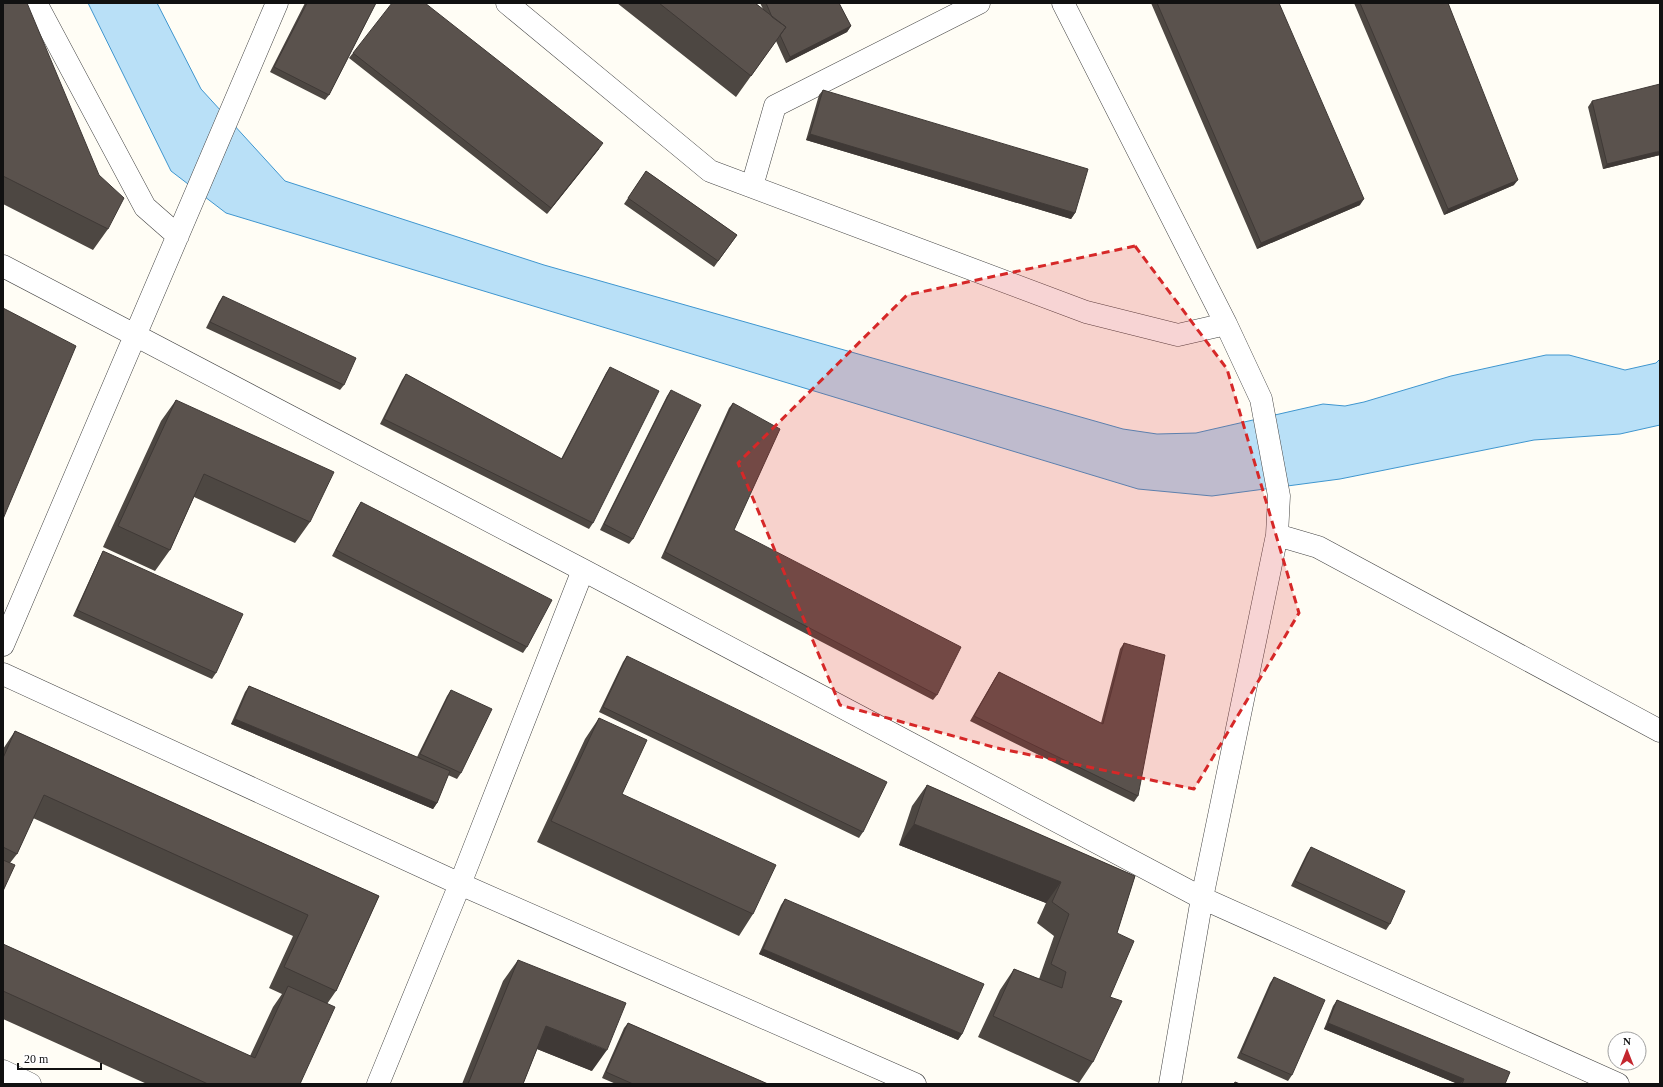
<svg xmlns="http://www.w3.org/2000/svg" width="1663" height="1087" font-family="Georgia,serif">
	<rect width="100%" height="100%" fill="#fffdf5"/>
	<!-- water -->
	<path fill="#b9e0f7" stroke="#3f96cf" d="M88 3H157L201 89 285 181 544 265 1123 429 1157 434 1196 433 1323 404 1345 406 1364 402 1451 376 1546 355H1569L1625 370 1656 363 1660 359V425L1620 434 1534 440 1340 479 1212 496 1138 489 226 213 171 171Z"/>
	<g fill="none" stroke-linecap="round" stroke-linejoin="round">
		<defs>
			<path id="minor" d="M36 3 145 207 178 236
				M507 3 710 171 1086 312 1178 335 1226 324
				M1063 3 1226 324 1261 399 1279 496 1277 535 1202 898 1170 1084
				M752 186 775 106 979 3
				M3 266 583 570 1202 898 1618 1084
				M1277 535 1318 547 1660 731
				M3 645 277 3
				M3 674 460 884 915 1084
				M3 1071 30 1084
				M378 1084 460 884 583 570"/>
		</defs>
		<!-- minor casing -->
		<use href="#minor" stroke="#444" stroke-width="23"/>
		<!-- minor -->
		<use href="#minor" stroke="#fff" stroke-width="22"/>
	</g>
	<!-- wall -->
	<path fill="#4d4742" d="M3 3 108 229 93 250 3 204Z
		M305 3H376L329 95 325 100 270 72Z
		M617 3H755L763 9 760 3H839L851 26 847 32 786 63 776 41 736 97Z
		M1151 3H1279L1360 205 1257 249Z
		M1354 3H1448L1514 185 1444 215Z
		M353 53 599 149 547 214 349 58Z
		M823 90 1075 213 1071 219 806 140 819 95Z
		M1592 101 1660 155 1603 169 1588 107Z
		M646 171 737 235 714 267 624 204Z
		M223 296 344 385 340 390 206 328 219 302Z
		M610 367 593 523 589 529 380 424 402 380 406 374 561 459 606 373Z
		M671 390 633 539 629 544 600 530 667 396Z
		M176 400 310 522 295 543 194 497 170 550 155 571 103 547 161 421Z
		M733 403 734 530 937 695 933 700 661 558 729 408Z
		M361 502 527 647 523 653 332 556 357 508Z
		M103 551 216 673 212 679 73 616 100 557Z
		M1124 643 1138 796 1134 802 970 721 995 678 999 672 1101 723 1120 649Z
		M627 656 863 832 859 838 599 712 623 662Z
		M249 686 417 757 447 696 451 690 461 773 457 779 448 775 437 803 433 809 231 724 245 692Z
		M599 718 622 794 753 914 739 936 537 842 585 739Z
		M15 731 379 896 336 991 327 1004 300 1084H147L3 1019V944L250 1056 273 1007 282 994 269 988 293 936 33 818 17 854 10 863 3 891V749Z
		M927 785 1135 876 1117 933 1110 997 1093 1062 1079 1083 978 1037 1000 990 1014 969 1039 979 1054 936 1037 923 1046 903 899 845 912 806Z
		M1311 847 1390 924 1386 930 1291 886 1307 853Z
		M785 899 962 1034 958 1040 759 954 781 905Z
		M518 960 592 1071 537 1049 523 1084H462L503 981Z
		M1274 977 1292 1075 1288 1081 1237 1058 1270 983Z
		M1337 1000 1505 1084H1458L1324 1029 1333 1006Z
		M628 1023 768 1084H616L602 1078 624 1028Z"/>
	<!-- shaded-wall -->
	<path fill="#3f3936" d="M851 26 847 32 786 63 790 57Z
		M810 134 1075 213 1071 219 806 140Z
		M603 143 599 149 547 214 551 208Z
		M1660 151V155L1603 169 1607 164Z
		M1518 180 1514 185 1444 215 1448 209Z
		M1364 199 1360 205 1257 249 1261 243Z
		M235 719 437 803 433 809 231 724Z
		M914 824 1061 882 1046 903 899 845Z
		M763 949 962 1034 958 1040 759 954Z
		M1328 1023 1464 1079 1460 1084H1458L1324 1029Z
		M546 1026 607 1050 592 1071 532 1047Z"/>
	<!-- building -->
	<path fill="#5a524d" stroke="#3f3936" d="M3 3H27L99 175 124 198 108 229 3 176Z
		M307 3H376L329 95 274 67Z
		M392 3H425L603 143 551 208 353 53Z
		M659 3H755L786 27 751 76Z
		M766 3H839L851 26 790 57 780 35 786 27 772 17Z
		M1157 3H1279L1364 199 1261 243Z
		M1360 3H1448L1518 180 1448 209Z
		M1660 84V151L1607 164 1592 101Z
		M823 90 1088 169 1075 213 810 134Z
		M646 171 737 235 718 261 628 198Z
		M223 296 356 358 344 385 210 322Z
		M3 308 76 346 3 519Z
		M610 367 659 391 593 523 384 419 406 374 562 459Z
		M671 390 701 405 633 539 604 524Z
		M176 400 334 472 310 522 204 474 170 550 118 526Z
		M733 403 780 429 734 530 961 647 937 695 665 552Z
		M361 502 552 600 527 647 336 550Z
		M103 551 243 614 216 673 77 610Z
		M1124 643 1165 655 1138 796 974 716 999 672 1103 724Z
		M627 656 887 782 863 832 603 707Z
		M249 686 450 771 437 803 235 719Z
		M451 690 492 709 461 773 420 754Z
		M599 718 647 740 622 794 776 865 753 914 551 821Z
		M15 731 379 896 336 991 284 967 308 915 44 795 17 854 3 847V758Z
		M927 785 1135 876 1117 933 1134 941 1110 997 1122 1001 1093 1062 993 1016 1014 969 1062 988 1066 972 1051 964 1069 914 1052 902 1061 882 914 824Z
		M1311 847 1405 891 1390 924 1295 881Z
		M3 860 15 865 3 891Z
		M785 899 984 984 962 1034 763 949Z
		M3 944 255 1058 288 986 335 1007 300 1084H208L3 991Z
		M518 960 626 1003 607 1050 546 1026 523 1084H468Z
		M1274 977 1325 1000 1292 1075 1241 1053Z
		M1337 1000 1510 1072 1505 1084H1462L1464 1079 1328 1023Z
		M628 1023 768 1084H633L606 1072Z
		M1235 1082 1240 1084H1234Z"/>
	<!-- marked area -->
	<path fill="#d62828" fill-opacity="0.2" stroke="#d62828" stroke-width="3" stroke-dasharray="8 5" stroke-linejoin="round" d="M1135 246 1227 369 1299 613 1194 789 997 748 840 705 738 463 907 295Z"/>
	<!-- border -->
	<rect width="1663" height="1087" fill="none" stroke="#111111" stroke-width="8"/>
	<!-- north arrow -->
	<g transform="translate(1627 1051)"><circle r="19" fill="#ffffff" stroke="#a0a0a0"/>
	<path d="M0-3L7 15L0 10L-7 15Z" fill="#c4262e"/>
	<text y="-6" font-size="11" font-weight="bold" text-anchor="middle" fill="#111111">N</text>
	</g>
	<!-- scale -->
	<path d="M18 1063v6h83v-6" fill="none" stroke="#111111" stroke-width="2"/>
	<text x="24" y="1063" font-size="12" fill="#111111" stroke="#ffffff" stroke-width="3" paint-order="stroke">20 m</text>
</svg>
